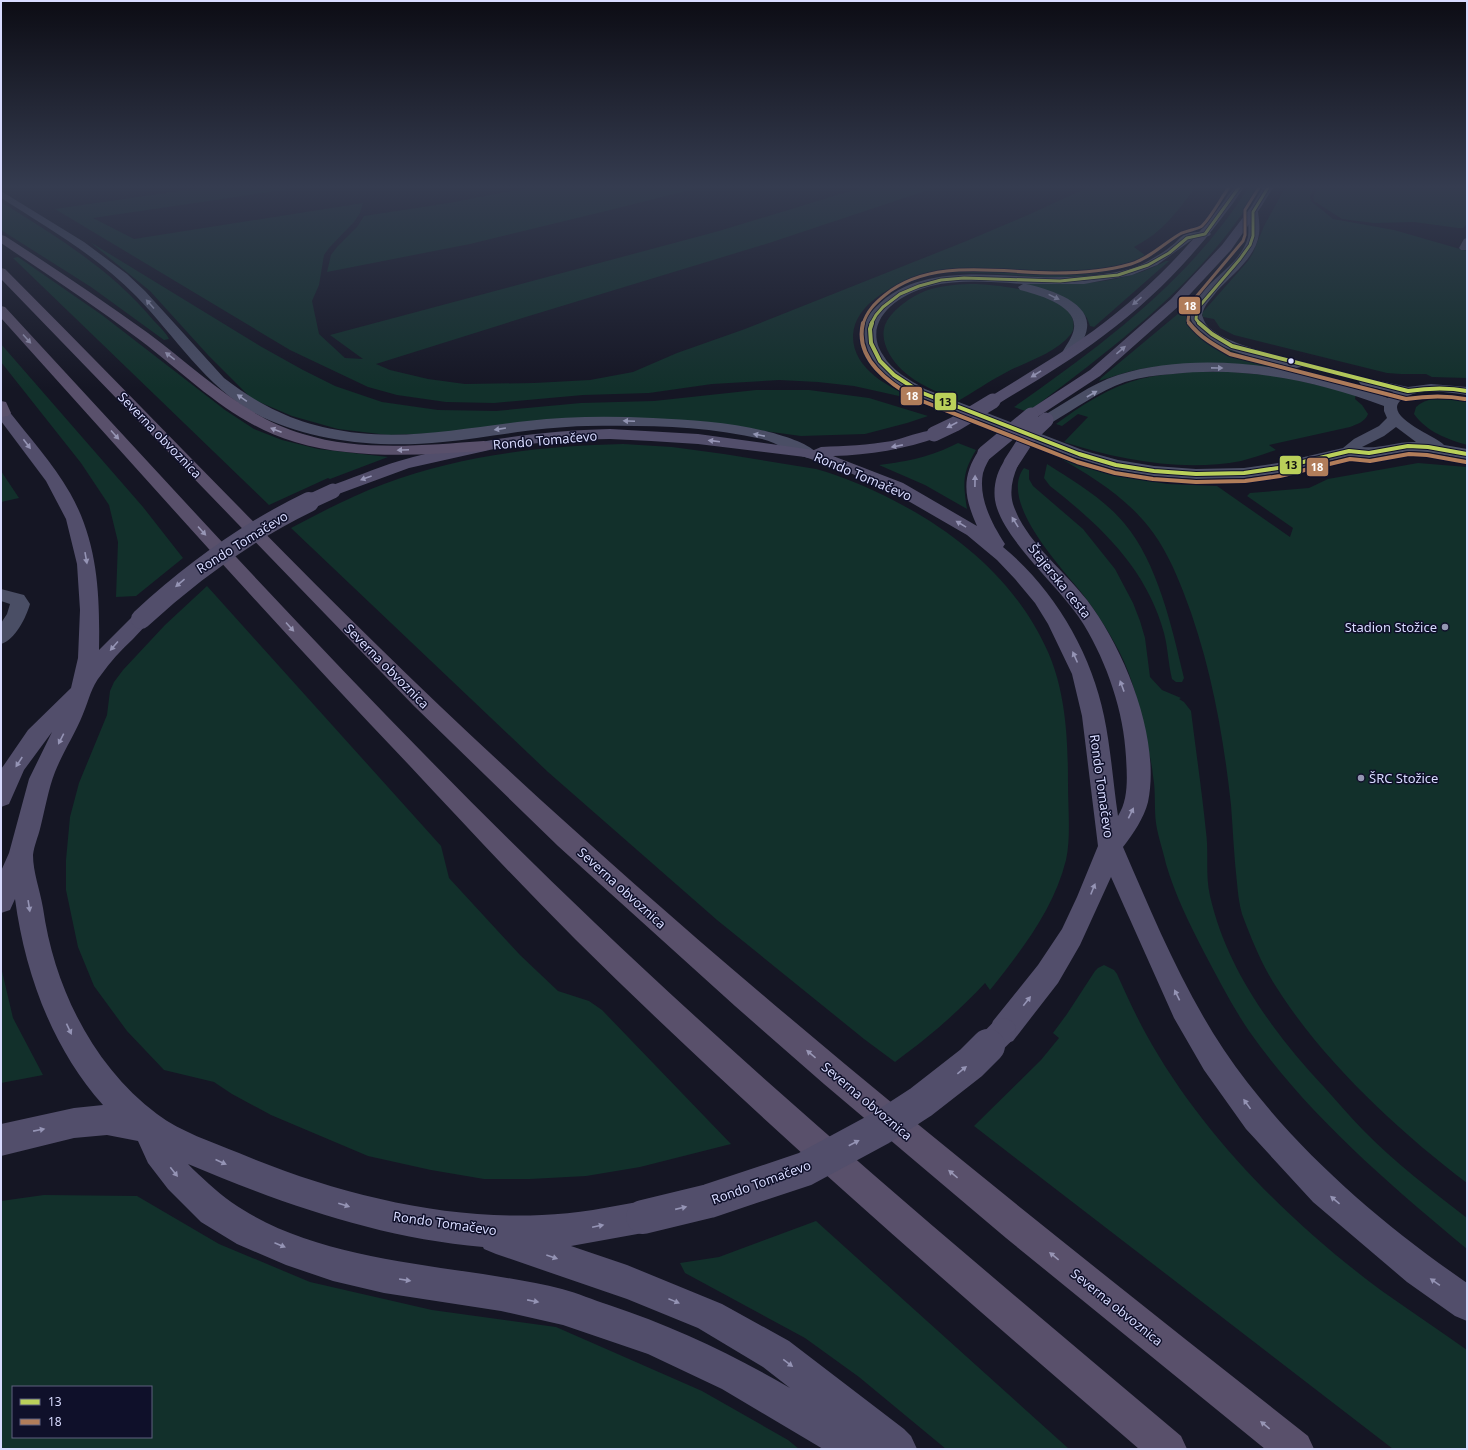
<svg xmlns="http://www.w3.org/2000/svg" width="1468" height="1450" font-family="'Noto Sans',sans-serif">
	<rect width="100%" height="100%" fill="#151624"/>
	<!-- green -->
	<path fill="#12302b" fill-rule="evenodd" d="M214 186H310L93 218 134 239 363 203 360 213 354 222 329 248 324 255 319 285 312 301 319 334 345 358 363 359 330 335 719 231 867 186H940L769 243 529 316 376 364 390 370 428 379 465 384 534 383 590 380 633 372 677 353 745 329 964 242 1028 215 1091 186H1196C1178 211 1163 232 1134 247L1146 256C1123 272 1093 275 1065 277 1002 279 931 257 876 298 864 307 854 319 853 335 852 370 891 388 917 400L854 386 818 382 779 380 712 384 649 393 583 395 494 403 446 402 397 395 368 387 290 350 55 209Z
		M537 186H706L610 210 470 244 327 272 331 255 337 247 357 227 364 216 449 203Z
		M1249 186H1260C1205 280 1114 347 1028 412L1014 407C1101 346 1193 278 1249 186Z
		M1286 186H1314L1310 198 1311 201 1333 219 1394 230 1467 251V378L1432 377 1426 374H1401L1387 373 1234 335 1220 328 1214 319 1203 317 1202 313 1248 261 1253 253 1264 226Z
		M1317 186H1467V224L1463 228H1458L1414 222 1374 223 1342 219 1314 201 1313 198Z
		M1 202C56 236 112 270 154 321 159 326 167 334 169 339L164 340 91 287 1 230Z
		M90 242 260 346 303 370 335 386 382 402 438 410 496 411 581 403 654 401 756 390H809L869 398 928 416 907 423 865 434 801 436 699 422 635 418 444 433 388 435 338 429 292 416 252 399 208 355 150 291Z
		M18 257 102 315 225 410 254 429 282 440 318 449 388 457 330 479 328 478 269 505 13 258Z
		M1166 261H1169L1094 327 1090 326 1087 318 1081 310 1025 284C1036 281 1054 284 1065 284 1101 283 1135 278 1166 261Z
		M976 284C1001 285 1064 292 1073 320 1074 325 1074 330 1071 334 1055 354 1027 361 1005 373 989 381 974 392 958 401 938 392 918 385 902 370 892 360 881 344 884 329 887 312 913 295 928 290 944 285 960 284 976 284Z
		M1179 313 1187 315C1199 348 1258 358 1288 366L1286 370C1240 368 1192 361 1147 368 1130 370 1115 376 1099 381L1101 378Z
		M1 344 143 507 183 558 136 596 116 597 118 542 109 505 81 463 1 362Z
		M1189 372H1232L1279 376 1356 394 1355 399 1362 405 1368 414C1365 422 1357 424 1350 427L1269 445 1276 450C1264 454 1253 458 1241 461 1183 472 1119 460 1064 442L1088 417 1078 414 1062 426 1056 424C1082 405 1109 387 1140 379 1156 375 1172 374 1189 372Z
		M1451 397 1467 399V445C1447 439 1427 432 1414 414L1416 407C1426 398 1438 398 1451 397Z
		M958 443 976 450C962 474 963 482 967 509L925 485 879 465C910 461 930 457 958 443Z
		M623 444 672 447 724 454 816 469C842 476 867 487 891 499 958 533 1017 582 1048 652 1066 693 1068 740 1068 784 1068 807 1071 838 1066 860 1054 909 1021 951 990 990L985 983C956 1014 930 1036 895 1062L864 1039 717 920 548 772 291 528C321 512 352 496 384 484 460 455 542 446 623 444Z
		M1058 457 1102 471 1129 477 1167 484 1217 486 1290 537 1293 528 1247 496 1250 493 1309 488 1328 479 1418 463 1467 467V1183C1398 1131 1321 1059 1275 985 1261 963 1251 938 1242 914 1239 904 1238 893 1237 883 1234 857 1233 831 1231 805 1223 732 1210 660 1183 591 1174 568 1164 546 1148 526 1124 496 1091 476 1058 457Z
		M1047 464C1075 482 1103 498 1124 523 1158 563 1172 628 1184 678L1182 682H1176L1172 679C1168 663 1168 648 1164 633 1147 569 1100 525 1050 486L1044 478Z
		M1024 468 1029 470V479L1033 486 1083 529 1115 569 1133 603 1140 621 1145 638 1150 677 1162 690 1181 698 1179 699 1184 702 1191 711C1196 752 1202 792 1206 832 1209 853 1205 875 1210 896 1227 970 1273 1032 1324 1087 1337 1101 1349 1116 1363 1130 1394 1162 1431 1190 1467 1218V1249C1389 1184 1308 1115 1249 1031 1232 1006 1219 980 1205 954 1190 925 1175 895 1166 864 1163 850 1158 837 1156 823 1154 808 1156 792 1153 776 1152 763 1148 749 1145 735 1139 706 1133 678 1119 651 1108 630 1095 610 1081 592 1061 567 998 501 1024 468Z
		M1 471 19 498 1 502Z
		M207 586 441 846 449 878 520 955 558 991 589 1001 602 1010 731 1144 640 1167 586 1176 530 1179H484L431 1170 368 1156 271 1115 232 1094 214 1082 164 1070 127 1031 94 986 78 947 66 890V860L70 817 79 783 107 715 110 691 114 682 123 670 165 625Z
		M1104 965 1114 970 1117 974C1126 994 1135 1014 1146 1034 1201 1134 1290 1223 1382 1291 1410 1311 1439 1330 1467 1350V1449H1393L974 1126 1041 1060 1059 1038 1053 1033 1067 1014 1095 971 1098 968Z
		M1 967 13 1018 43 1075 1 1083Z
		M44 1195 137 1196 219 1244 310 1282 432 1310 556 1327 702 1391 788 1440 799 1449H1V1201ZM13 1387H151V1437H13Z
		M816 1221 1069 1449H946L859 1377 805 1338 685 1273 680 1263 719 1257Z"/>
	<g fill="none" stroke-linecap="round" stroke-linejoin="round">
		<!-- service -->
		<path fill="#4a4e65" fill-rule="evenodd" d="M1467 238V250H1461L1459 248 1464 239Z"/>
		<!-- minor -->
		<path fill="#4a4e65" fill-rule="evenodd" d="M1253 209 1258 212C1259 219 1260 227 1259 234 1256 257 1232 275 1217 291 1211 299 1204 305 1202 315 1203 318 1204 321 1206 324 1220 343 1277 355 1301 361L1303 364 1301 367 1296 368C1268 361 1211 350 1194 327 1192 323 1191 319 1190 315 1197 283 1240 269 1248 237 1249 229 1248 220 1248 212Z
			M1205 231 1209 232 1211 234 1209 236 1193 239 1157 265 1132 275 1084 284H1026C1045 288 1091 301 1087 328 1086 337 1079 348 1074 356L1069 357 1064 356 1062 353C1066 345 1073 337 1074 328 1077 305 1036 294 1020 290L1018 287 1023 284C993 282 961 279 931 286 901 293 860 320 883 355 892 371 910 380 925 389L1085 451 1118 460 1154 466 1196 469 1244 468 1278 463 1343 448 1354 439 1379 426 1387 418 1384 411V406C1317 381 1245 366 1173 374 1157 375 1141 377 1125 382 1099 391 1075 409 1051 423L1046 425 1041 423 1038 420 1041 417C1066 403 1090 384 1118 375 1202 349 1307 367 1388 398L1393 392 1361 385 1359 382 1361 379 1366 378 1408 387 1431 384 1467 387V395C1449 393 1425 388 1408 396 1371 413 1439 437 1444 445L1467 449V459L1428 452 1408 451 1369 458 1349 456 1278 473 1244 478 1196 479 1154 476 1116 470 1073 457 915 395C891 381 861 361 863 330 864 321 870 313 876 307 917 265 984 275 1038 277 1062 278 1086 277 1110 273 1124 271 1138 267 1150 260 1159 255 1168 249 1175 243 1178 240 1180 237 1184 235 1191 232 1198 232 1205 231ZM1396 427 1416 442C1398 441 1380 449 1362 447L1384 436Z
			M1 589 24 595 30 604C26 618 15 640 1 644V623L7 614 10 604 1 601Z"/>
		<!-- tertiary -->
		<path fill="#4a4e65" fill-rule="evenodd" d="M1 191 84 242 127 274 145 291 224 378C267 411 305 427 359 433 416 439 470 427 527 421 569 416 611 416 653 418 692 420 731 422 769 432 781 435 809 443 816 453L814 456 808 458C792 454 778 443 762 439 706 426 645 425 587 426 537 427 492 437 443 442 383 448 318 443 262 417 208 391 177 338 136 296 97 256 48 228 1 198Z"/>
		<!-- primary -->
		<path fill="#524e6b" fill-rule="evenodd" d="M1235 186H1245C1206 243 1159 295 1103 336 1070 361 1034 382 998 404L993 405 988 404 986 401 988 398C1023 376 1059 355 1093 331 1148 291 1196 241 1235 186Z
			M1264 186H1274L1261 207 1231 250 1180 305 1100 376 1036 418 1031 420 1026 418 1023 415 1026 412 1090 370 1171 299 1222 245 1251 207Z
			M3 408 8 410C29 437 53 463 70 493 98 542 100 595 99 650L134 615 141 613 148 615 151 619C146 626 139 632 133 639 121 650 110 662 101 675 91 687 89 700 83 714 75 734 63 752 55 772 48 790 45 810 40 829 38 837 34 846 33 855 33 872 40 890 43 908 54 986 92 1065 157 1114 181 1132 212 1142 239 1153 332 1192 441 1220 542 1215 576 1214 610 1207 643 1201L655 1205 659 1217 655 1229 643 1233 571 1246 627 1265 722 1304 789 1341 904 1429 911 1436 917 1449H823L722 1389 648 1354 563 1325 501 1311 384 1293 333 1281 286 1265 237 1244 201 1222 168 1189 148 1163 138 1141 107 1135 74 1138 1 1156V1124L74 1108 103 1105C52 1048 25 973 15 899L10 910 1 913V871L9 853 29 779 52 732 24 770 9 804 1 807V769L4 765 28 730 71 688 78 658 80 610 77 564 66 519 46 481 1 421V409ZM188 1164C283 1204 379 1238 483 1247L484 1249 496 1254 627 1299 698 1328 763 1367 790 1388C732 1354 672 1326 609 1305 593 1300 578 1293 562 1289 449 1261 299 1267 209 1184 202 1177 194 1171 188 1164Z
			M610 429 698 434 814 450 821 447C845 446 868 445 892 441 905 438 927 428 939 431L942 434 939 437C905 449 870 455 833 456L903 483 977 526C964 497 961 477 979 450L985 448 991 450 993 453C989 459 985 466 983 473 978 498 992 524 1005 544L1003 547C1054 589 1091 652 1104 716 1111 749 1113 783 1118 816 1129 799 1127 776 1126 757 1124 712 1107 663 1084 625 1063 589 1001 539 995 500 993 486 997 471 1005 460L1011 458 1017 460 1019 463C1013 476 1009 490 1013 504 1025 541 1064 570 1087 600 1125 650 1161 739 1148 802 1144 818 1133 834 1123 847 1153 916 1182 987 1224 1050 1287 1143 1375 1219 1467 1283V1321L1455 1316 1407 1282 1313 1202 1246 1129 1204 1070 1174 1018 1111 877 1080 945 1058 983 1013 1041 1003 1045 993 1041 989 1031 993 1021 1038 965 1062 929 1077 897 1098 846 1082 716 1072 674 1048 624 1035 603 1015 579 997 560 967 535 891 491 848 472 805 457 698 444 651 441 610 439 565 440 503 447 409 468 333 496 327 495 325 491 327 487C351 479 375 468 399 461 470 441 536 431 610 429Z"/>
		<!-- trunk -->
		<path fill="#59506b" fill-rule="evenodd" d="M1 235 5 236C53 267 101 299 148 333 198 370 242 416 303 434 361 452 425 445 484 441L490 443 492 446 490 449 484 451C421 455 356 460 295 442 233 424 190 378 140 340 95 306 48 275 1 243Z
			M1 268 5 269C171 435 331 607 504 766 760 1003 1034 1220 1308 1436L1314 1449H1265L1006 1238 824 1084 735 1006 558 846 414 706 1 279Z
			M1 306 5 307C198 516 389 727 595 923 783 1102 983 1269 1181 1436L1187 1449H1139C948 1284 756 1118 576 940 519 883 464 824 409 765 270 619 136 468 1 318Z
			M1 401 6 402 11 413 8 416 1 417Z"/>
		<!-- primary-bridge-far3 -->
		<path stroke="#524e6b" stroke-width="15" d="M934 434 955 424 993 401
			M985 453 1031 415
			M1011 463 1028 437 1046 420
			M307 503 333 491"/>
		<!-- primary-bridge-far2 -->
		<path stroke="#524e6b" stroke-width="20" d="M141 619C192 572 247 532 309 502"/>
		<!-- primary-bridge-far1 -->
		<path stroke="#524e6b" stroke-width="26" d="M987 1047 1003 1031"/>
		<!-- primary-bridge -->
		<path stroke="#524e6b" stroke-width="34" d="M643 1217 709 1201 805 1169 881 1128 921 1102 971 1063 988 1046"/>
		<defs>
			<path id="bus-1-far1" d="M871 324 876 315 883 307 900 294 919 286 941 280 964 278 1060 281 1118 275 1148 265 1169 253 1187 238 1205 234 1240 186
				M1200 324 1196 319 1197 309 1240 259 1250 245 1253 236V212L1269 186"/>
			<path id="bus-1" d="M872 323 870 329 871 343 880 361 894 375 920 392 1079 454 1116 465 1154 471 1196 474 1244 473 1278 468 1349 451 1369 453 1408 446 1428 447 1467 454
				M1199 323 1212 334 1232 346 1408 391C1428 388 1447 387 1467 391"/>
			<path id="bus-2-far1" d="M863 324C867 311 875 303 885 295 932 257 999 273 1055 273 1080 273 1107 271 1131 264 1150 258 1163 244 1180 234 1185 231 1199 229 1202 226 1212 216 1221 198 1230 186
				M1190 324 1188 321 1190 304 1243 241 1245 235V210L1260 186"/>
			<path id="bus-2" d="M863 323C854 359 890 384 917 399L1077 462 1115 473 1153 479 1196 482 1245 481 1280 476 1350 459 1370 461 1409 454 1427 455 1466 462
				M1189 323C1201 338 1214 345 1230 354L1406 399C1426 396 1445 395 1465 399"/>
		</defs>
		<!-- bus-1-far1 casing -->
		<use href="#bus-1-far1" stroke="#0f102a" stroke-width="4.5"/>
		<!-- bus-1 casing -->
		<use href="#bus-1" stroke="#0f102a" stroke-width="6"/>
		<!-- bus-2-far1 casing -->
		<use href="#bus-2-far1" stroke="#0f102a" stroke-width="4.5"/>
		<!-- bus-2 casing -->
		<use href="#bus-2" stroke="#0f102a" stroke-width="6"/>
		<!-- bus-1-far1 -->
		<use href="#bus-1-far1" stroke="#bad05a" stroke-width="3"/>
		<!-- bus-1 -->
		<use href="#bus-1" stroke="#bad05a" stroke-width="4"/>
		<!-- bus-2-far1 -->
		<use href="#bus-2-far1" stroke="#b17d5a" stroke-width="3"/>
		<!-- bus-2 -->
		<use href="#bus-2" stroke="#b17d5a" stroke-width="4"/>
	</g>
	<!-- one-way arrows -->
	<defs><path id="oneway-solid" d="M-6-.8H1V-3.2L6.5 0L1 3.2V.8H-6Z"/></defs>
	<g fill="#9194b2">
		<use href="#oneway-solid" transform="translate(1054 297) rotate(26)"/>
		<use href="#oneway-solid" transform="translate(150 304) rotate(-132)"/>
		<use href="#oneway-solid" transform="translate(1217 368) rotate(1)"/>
		<use href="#oneway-solid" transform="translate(1092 394) rotate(-30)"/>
		<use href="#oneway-solid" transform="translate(242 398) rotate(-145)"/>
		<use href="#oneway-solid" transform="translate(629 421) rotate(-178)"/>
		<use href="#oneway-solid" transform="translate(500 429) rotate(171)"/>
		<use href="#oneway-solid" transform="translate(759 435) rotate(-169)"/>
	</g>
	<g fill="#9594b5">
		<use href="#oneway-solid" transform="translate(1137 301) rotate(139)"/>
		<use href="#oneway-solid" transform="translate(1121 350) rotate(-40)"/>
		<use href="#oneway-solid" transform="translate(1036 374) rotate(148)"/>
		<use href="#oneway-solid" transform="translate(952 425) rotate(153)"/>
		<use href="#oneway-solid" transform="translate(714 441) rotate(-173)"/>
		<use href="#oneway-solid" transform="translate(27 444) rotate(53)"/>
		<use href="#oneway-solid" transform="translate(897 446) rotate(169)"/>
		<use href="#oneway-solid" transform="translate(366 478) rotate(160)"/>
		<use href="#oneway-solid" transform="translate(975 481) rotate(-89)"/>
		<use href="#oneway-solid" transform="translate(1015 522) rotate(-122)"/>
		<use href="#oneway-solid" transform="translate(961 524) rotate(-149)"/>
		<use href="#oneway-solid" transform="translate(86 558) rotate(80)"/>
		<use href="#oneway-solid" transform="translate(180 583) rotate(140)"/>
		<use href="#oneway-solid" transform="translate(114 646) rotate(131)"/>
		<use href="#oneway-solid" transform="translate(1075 657) rotate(-114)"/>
		<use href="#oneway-solid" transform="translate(1122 686) rotate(-110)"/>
		<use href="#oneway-solid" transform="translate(61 739) rotate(117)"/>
		<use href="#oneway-solid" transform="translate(19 762) rotate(123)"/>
		<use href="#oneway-solid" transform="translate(1131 813) rotate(-64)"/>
		<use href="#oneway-solid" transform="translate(1093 889) rotate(-68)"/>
		<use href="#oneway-solid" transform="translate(29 906) rotate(81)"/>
		<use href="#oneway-solid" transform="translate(1177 995) rotate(-116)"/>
		<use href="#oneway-solid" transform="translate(1027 1001) rotate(-52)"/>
		<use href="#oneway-solid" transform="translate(69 1029) rotate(65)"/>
		<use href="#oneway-solid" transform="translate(962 1070) rotate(-39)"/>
		<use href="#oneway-solid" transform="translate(1247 1104) rotate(-126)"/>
		<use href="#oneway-solid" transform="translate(39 1130) rotate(-11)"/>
		<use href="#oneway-solid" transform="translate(854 1143) rotate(-28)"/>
		<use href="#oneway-solid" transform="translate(221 1162) rotate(24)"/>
		<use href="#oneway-solid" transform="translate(174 1172) rotate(52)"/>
		<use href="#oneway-solid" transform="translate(1335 1200) rotate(-140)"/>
		<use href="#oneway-solid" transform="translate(344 1205) rotate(17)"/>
		<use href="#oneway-solid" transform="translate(681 1208) rotate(-13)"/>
		<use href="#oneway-solid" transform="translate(598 1226) rotate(-12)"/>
		<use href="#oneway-solid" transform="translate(280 1245) rotate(23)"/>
		<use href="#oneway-solid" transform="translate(552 1257) rotate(19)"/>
		<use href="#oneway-solid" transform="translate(405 1280) rotate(9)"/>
		<use href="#oneway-solid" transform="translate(1435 1282) rotate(-145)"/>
		<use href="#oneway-solid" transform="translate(533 1301) rotate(11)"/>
		<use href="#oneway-solid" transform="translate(674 1301) rotate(22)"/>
		<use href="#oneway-solid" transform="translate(788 1363) rotate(37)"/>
	</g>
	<g fill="#9896b5">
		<use href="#oneway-solid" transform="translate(27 339) rotate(48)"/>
		<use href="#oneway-solid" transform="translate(170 356) rotate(-142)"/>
		<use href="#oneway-solid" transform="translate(276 430) rotate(-159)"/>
		<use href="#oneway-solid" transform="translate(115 435) rotate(48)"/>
		<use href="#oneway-solid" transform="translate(403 450) rotate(178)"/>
		<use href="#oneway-solid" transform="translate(202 531) rotate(48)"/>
		<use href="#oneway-solid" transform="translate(290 627) rotate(48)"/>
		<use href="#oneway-solid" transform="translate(811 1054) rotate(-140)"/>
		<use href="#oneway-solid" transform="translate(953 1174) rotate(-140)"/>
		<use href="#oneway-solid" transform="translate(1054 1256) rotate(-141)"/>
		<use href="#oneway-solid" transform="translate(1265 1425) rotate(-141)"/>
	</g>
	<!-- sky -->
	<linearGradient id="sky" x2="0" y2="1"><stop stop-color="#0c0c14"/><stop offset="0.48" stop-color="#353c50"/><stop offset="1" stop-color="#353c50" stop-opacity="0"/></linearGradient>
	<rect width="1468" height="389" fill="url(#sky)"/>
	<!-- markers -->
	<circle fill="#d8dbff" stroke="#0f102a" stroke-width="1.5" cx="1291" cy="361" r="3.5"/>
	<g fill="#9496b2" stroke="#0f102a" stroke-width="1.5">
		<circle cx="1445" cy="627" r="4"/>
		<circle cx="1361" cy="778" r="4"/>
	</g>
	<g text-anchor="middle" stroke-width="3" stroke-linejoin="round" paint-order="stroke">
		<!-- street labels -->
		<g font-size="13" fill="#d8dbff" stroke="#0f102a">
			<text transform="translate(160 435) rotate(46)" y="5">Severna obvoznica</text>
			<text transform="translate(545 440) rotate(-5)" y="5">Rondo Tomačevo</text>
			<text transform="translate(863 476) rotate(23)" y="5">Rondo Tomačevo</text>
			<text transform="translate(242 542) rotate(-32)" y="5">Rondo Tomačevo</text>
			<text transform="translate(1060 581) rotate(51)" y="5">Štajerska cesta</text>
			<text transform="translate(387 666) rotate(45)" y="5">Severna obvoznica</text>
			<text transform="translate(1102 786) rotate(82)" y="5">Rondo Tomačevo</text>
			<text transform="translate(622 888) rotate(42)" y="5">Severna obvoznica</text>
			<text transform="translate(867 1101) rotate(40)" y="5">Severna obvoznica</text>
			<text transform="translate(761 1182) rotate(-20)" y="5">Rondo Tomačevo</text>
			<text transform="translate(445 1223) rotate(8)" y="5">Rondo Tomačevo</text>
			<text transform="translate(1117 1307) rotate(39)" y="5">Severna obvoznica</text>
		</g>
		<!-- poi labels -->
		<g font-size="13" fill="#d8dbff" stroke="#0f102a" text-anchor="end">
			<text x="1437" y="632">Stadion Stožice</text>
			<text x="1369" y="783" text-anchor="start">ŠRC Stožice</text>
		</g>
	</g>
	<g stroke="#0f102a" stroke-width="1.5">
		<rect x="1178" y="296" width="23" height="19" rx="4" fill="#b17d5a"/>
		<rect x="900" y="386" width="23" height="20" rx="4" fill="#b17d5a"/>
		<rect x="934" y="392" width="23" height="19" rx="4" fill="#bad05a"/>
		<rect x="1279" y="455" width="23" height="20" rx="4" fill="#bad05a"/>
		<rect x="1306" y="457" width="23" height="20" rx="4" fill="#b17d5a"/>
	</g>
	<g font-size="11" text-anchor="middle" font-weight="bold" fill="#fff">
		<text x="1190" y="310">18</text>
		<text x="912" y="400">18</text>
		<text x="1317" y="471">18</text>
	</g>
	<g font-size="11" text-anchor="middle" font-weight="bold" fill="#111">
		<text x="945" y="406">13</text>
		<text x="1291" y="469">13</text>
	</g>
	<!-- border -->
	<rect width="1468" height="1450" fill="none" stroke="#d8dbff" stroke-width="4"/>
	<!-- legend -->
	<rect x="12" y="1386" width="140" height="52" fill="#0f102a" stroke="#5f617f"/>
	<rect x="20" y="1399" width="20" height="6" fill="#bad05a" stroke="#5f617f"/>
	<text x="48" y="1406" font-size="12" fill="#d8dbff">13</text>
	<rect x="20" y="1419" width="20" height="6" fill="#b17d5a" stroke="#5f617f"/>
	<text x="48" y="1426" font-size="12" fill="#d8dbff">18</text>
</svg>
